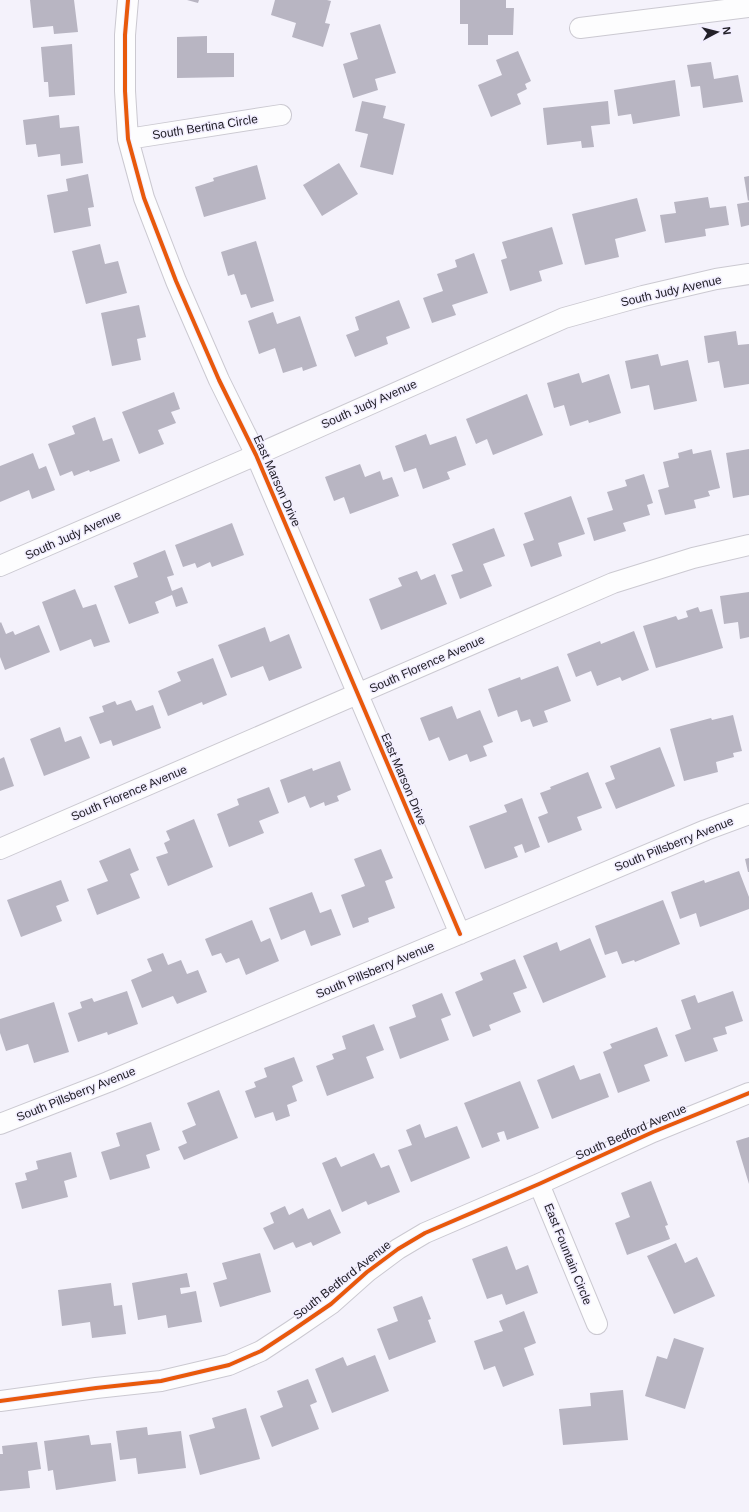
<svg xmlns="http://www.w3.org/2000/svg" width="749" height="1512" font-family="Arial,sans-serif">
	<rect width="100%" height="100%" fill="#f4f2fb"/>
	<!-- building -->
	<path fill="#b8b5c2" d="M30 0H74L78 32 54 34 53 26 33 28Z
		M187 0H199L198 3Z
		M275 0H327L331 1 325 23 330 24 323 47 292 37 296 23 271 15Z
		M460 0H506V8H514L513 35H488V45H468V24H460Z
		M380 24 396 73 375 79 378 90 353 98 343 64 358 59 350 33Z
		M207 36V53H234V77L177 78V37Z
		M72 44 75 95 49 97 48 82H44L41 47Z
		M518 51 531 81 525 84 527 89 517 94 521 104 491 117 478 85 502 75 496 60Z
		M711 62 714 79 738 75 743 102 703 108 700 86 691 87 687 65Z
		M675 80 680 116 633 124 631 114 618 116 614 90Z
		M362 101 386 106 383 118 405 124 393 175 360 167 368 134 355 131Z
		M608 101 610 124 591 126 594 147 582 148 581 141 547 145 543 108Z
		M59 115 60 128 79 126 83 163 61 166 60 154 38 157 36 144 26 145 23 120Z
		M339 163 358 194 322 216 303 185Z
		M257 165 266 199 204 217 195 187 214 181 213 178Z
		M88 174 94 207 88 208 91 226 54 233 47 195 68 191 66 179Z
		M749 176V200L748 201 744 177Z
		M708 197 710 208 726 206 729 225 705 229 706 236 665 243 660 215 676 213 674 202Z
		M637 198 646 231 615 239 619 257 585 265 572 214Z
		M749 202V225L741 227 737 204Z
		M552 227 563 264 539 271 542 281 510 291 501 260 507 258 502 242Z
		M256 241 274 301 251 308 246 294 241 295 234 274 228 276 221 252Z
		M100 244 105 264 118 261 127 293 86 304 72 251Z
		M474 253 488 293 452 305 456 315 432 323 423 298 443 291 437 274 457 267 455 260Z
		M399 300 410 328 386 337 388 344 355 357 346 335 359 330 355 317Z
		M139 305 146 337 137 339 141 360 112 366 101 313Z
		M273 312 277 324 300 316 317 366 303 371 302 367 283 373 275 348 259 354 248 321Z
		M736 331 738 345 749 344V384L724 388 719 361 708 363 704 336Z
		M658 354 661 366 688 360 697 401 654 410 649 385 631 389 625 361Z
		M579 373 582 383 609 374 621 413 589 423 588 420 570 426 564 405 554 408 547 383Z
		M174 392 180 409 171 412 176 423 158 430 164 444 139 454 122 412Z
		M527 394 543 435 493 455 487 439 476 444 466 419Z
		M95 417 103 441 112 438 120 461 90 472 89 470 74 476 72 471 60 476 48 444 75 434 72 426Z
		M426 434 430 445 456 436 466 465 447 472 450 479 423 489 416 468 404 472 395 446Z
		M692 449 693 454 711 450 720 488 708 491 710 496 694 500 696 508 665 515 658 490 669 487 663 462 679 458 678 453Z
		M749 449V495L733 498 726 453Z
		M33 453 39 469 46 466 55 490 32 499 29 490 0 502V466Z
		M360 464 365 477 380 471 383 480 392 477 399 496 350 514 344 497 334 501 325 477Z
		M644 474 653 503 647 505 650 515 623 523 626 531 594 541 587 518 613 510 607 492 627 486 625 480Z
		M571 496 585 534 558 543 562 556 531 567 523 544 534 540 524 513Z
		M232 523 244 555 212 567 210 562 197 568 195 563 183 567 175 545Z
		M494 528 505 556 483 564 492 586 460 599 451 575 463 571 452 544Z
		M165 550 174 575 167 577 172 591 182 587 188 603 176 607 172 595 155 602 159 613 129 624 114 586 138 577 133 563Z
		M417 571 421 580 435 574 447 604 381 630 369 599 402 586 398 578Z
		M75 589 83 608 96 604 110 642 94 647 91 639 60 651 42 602Z
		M749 592V637L740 639 738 622 724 624 720 596Z
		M698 607 700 612 712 609 723 648 656 668 643 626 676 616 678 620 688 617 686 611Z
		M1 622 6 634 13 631 15 635 39 625 50 652 5 670 0 657V623Z
		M265 627 270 642 289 634 302 668 269 681 263 666 231 678 218 645Z
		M634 631 649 670 622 681 620 677 597 686 591 671 576 677 567 654 600 641 601 644Z
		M213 658 227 695 203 705 202 702 168 716 158 691 181 681 177 672Z
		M558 666 571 701 544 711 548 722 533 727 530 719 521 722 517 710 498 717 488 689 520 677 521 680Z
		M131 700 136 711 153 705 161 728 113 746 111 740 100 744 89 717 104 712 102 706 115 701 117 705Z
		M452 706 457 719 480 710 493 742 483 746 487 756 470 762 467 754 449 761 439 737 429 741 420 718Z
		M733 715 742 751 733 753 734 757 716 762 718 772 684 781 670 729 711 718 712 720Z
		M60 727 65 742 81 736 90 758 44 776 30 739Z
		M660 747 675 786 616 809 605 783 615 779 610 766Z
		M4 757 14 786 0 791V759Z
		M340 761 351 790 337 796 339 801 325 806 324 802 310 808 305 796 288 803 280 780 312 768 313 771Z
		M588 772 602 808 577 817 582 830 548 843 538 817 548 813 540 793 551 789 550 787Z
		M269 787 279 813 259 821 264 833 229 847 217 814 239 805 237 799Z
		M522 798 540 847 525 853 522 844 514 847 518 857 485 869 469 826 507 812 504 805Z
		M194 819 213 867 168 886 156 857 168 853 164 843 170 840 166 831Z
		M130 848 139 870 130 874 140 898 97 915 87 889 108 881 99 861Z
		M381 849 393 878 385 881 395 908 368 918 369 922 353 928 341 895 365 886 354 859Z
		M749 858V872H748L745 859Z
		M739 871 749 897V909L700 927 696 913 680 919 671 892 704 880 705 883Z
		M61 880 69 901 56 906 62 921 21 937 7 900Z
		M312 892 320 913 331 909 341 935 311 946 305 930 281 940 269 908Z
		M663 900 680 944 635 962 634 960 622 964 617 951 605 955 595 926Z
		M252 920 261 942 270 938 279 961 246 975 239 958 226 963 221 953 212 956 205 939Z
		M590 938 606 977 543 1003 523 956 557 942 560 951Z
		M163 953 168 965 181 960 187 974 198 970 207 992 177 1004 173 996 142 1008 131 980 152 971 147 959Z
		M515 959 527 988 513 993 521 1012 489 1025 491 1030 473 1037 455 992 483 980 480 973Z
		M127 991 138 1024 108 1035 107 1032 78 1042 68 1013 82 1008 80 1002 92 998 94 1002Z
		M733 991 743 1021 725 1027 727 1034 713 1038 718 1051 685 1062 675 1035 691 1029 681 1000 695 995 698 1003Z
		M442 993 451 1015 441 1019 449 1040 400 1059 389 1027 416 1017 412 1005Z
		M54 1002 69 1052 34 1063 28 1044 6 1051 0 1033V1019Z
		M374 1024 384 1050 366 1057 374 1078 327 1096 316 1066 334 1059 332 1054 346 1049 342 1036Z
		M657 1027 668 1056 644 1065 650 1081 618 1093 603 1052 612 1048 610 1044Z
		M294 1057 303 1081 292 1086 297 1101 287 1105 290 1116 276 1121 273 1112 255 1118 245 1091 256 1087 254 1082 267 1077 264 1068Z
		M574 1065 580 1080 600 1073 609 1097 552 1119 537 1080Z
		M520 1081 539 1128 507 1140 504 1131 497 1133 500 1141 482 1148 464 1103Z
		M219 1090 238 1138 184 1160 178 1147 187 1143 182 1131 196 1125 187 1103Z
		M151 1122 160 1150 146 1155 150 1168 110 1180 101 1152 120 1146 116 1133Z
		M420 1124 425 1138 457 1126 470 1158 411 1182 398 1150 412 1145 406 1130Z
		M749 1137V1184L736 1141Z
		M71 1152 77 1177 64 1181 68 1197 22 1209 15 1183 27 1180 25 1173 38 1169 36 1161Z
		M374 1153 381 1168 389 1165 400 1192 368 1205 366 1201 342 1212 322 1163 336 1157 341 1167Z
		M651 1181 668 1225 665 1226 670 1239 627 1255 615 1223 630 1217 621 1193Z
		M285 1206 289 1215 303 1208 308 1219 330 1209 341 1233 313 1246 311 1242 296 1248 293 1242 274 1250 263 1228 274 1223 270 1213Z
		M676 1243 685 1263 697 1257 715 1296 674 1314 647 1256Z
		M507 1246 516 1270 528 1265 538 1293 506 1305 502 1294 487 1299 472 1259Z
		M260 1253 271 1292 220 1307 213 1283 227 1279 222 1263Z
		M187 1273 190 1287 180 1288 181 1294 196 1291 202 1322 168 1328 166 1315 138 1320 132 1283Z
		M111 1283 114 1306 122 1305 126 1334 92 1338 90 1322 62 1326 58 1290Z
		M422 1296 431 1319 428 1320 436 1342 389 1360 377 1329 398 1321 393 1307Z
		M524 1311 536 1343 524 1348 534 1375 503 1387 495 1366 484 1370 474 1341 503 1331 499 1321Z
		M674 1338 704 1348 685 1409 645 1396 657 1356 667 1359Z
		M375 1355 389 1391 332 1413 315 1369 343 1357 347 1366Z
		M308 1379 317 1402 310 1405 319 1429 272 1447 260 1416 283 1407 277 1391Z
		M623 1390 628 1440 563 1445 559 1409 591 1406 590 1393Z
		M246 1408 260 1459 200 1475 189 1435 215 1428 212 1418Z
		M147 1427 148 1435 181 1431 186 1468 138 1474 136 1458 120 1460 116 1431Z
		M89 1435 91 1445 111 1443 116 1481 56 1490 53 1470 48 1471 44 1441Z
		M37 1442 41 1469 28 1471 30 1488 0 1491V1454H3L2 1446Z"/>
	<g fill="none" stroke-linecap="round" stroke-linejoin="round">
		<defs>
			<path id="minor" d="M128 0 125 35V91L128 139 144 198 176 281 219 380 256 455 460 934
				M580 28 749 7
				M128 139 281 115
				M0 566 256 455 564 318 643 296 716 279 749 274
				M0 849 613 583 693 558 749 545
				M0 1124 108 1082 706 830 749 814
				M539 1184 597 1324
				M0 1401 96 1388 161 1381 229 1365 261 1351 293 1330 331 1304 367 1272 398 1249 425 1233 539 1184 653 1132 749 1093"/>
		</defs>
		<!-- minor casing -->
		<use href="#minor" stroke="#cbc9d1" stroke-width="22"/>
		<!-- minor -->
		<use href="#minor" stroke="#fdfdfe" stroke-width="20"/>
		<defs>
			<path id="cycleway" d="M128 0 125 35V91L128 139 144 198 176 281 219 380 256 455 460 934
				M0 1401 96 1388 161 1381 229 1365 261 1351 293 1330 331 1304 367 1272 398 1249 425 1233 539 1184 653 1132 749 1093"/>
		</defs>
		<!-- cycleway casing -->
		<use href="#cycleway" stroke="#f2eeff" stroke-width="6"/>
		<!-- cycleway -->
		<use href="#cycleway" stroke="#e8590c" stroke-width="4"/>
	</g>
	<g text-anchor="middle" stroke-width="3" stroke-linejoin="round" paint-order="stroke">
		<!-- street labels -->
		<g font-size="12" fill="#222028" stroke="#f2eeff">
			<text transform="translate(205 127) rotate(-9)" y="4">South Bertina Circle</text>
			<text transform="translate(671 291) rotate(-13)" y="4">South Judy Avenue</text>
			<text transform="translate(369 404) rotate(-24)" y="4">South Judy Avenue</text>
			<text transform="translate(277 481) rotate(66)" y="4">East Marson Drive</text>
			<text transform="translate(73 535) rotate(-24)" y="4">South Judy Avenue</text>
			<text transform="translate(427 664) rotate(-24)" y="4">South Florence Avenue</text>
			<text transform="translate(404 779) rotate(67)" y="4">East Marson Drive</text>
			<text transform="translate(129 793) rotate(-23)" y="4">South Florence Avenue</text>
			<text transform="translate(674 844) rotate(-22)" y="4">South Pillsberry Avenue</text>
			<text transform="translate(375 970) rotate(-23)" y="4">South Pillsberry Avenue</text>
			<text transform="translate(76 1094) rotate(-22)" y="4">South Pillsberry Avenue</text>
			<text transform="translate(631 1132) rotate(-24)" y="4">South Bedford Avenue</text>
			<text transform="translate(568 1254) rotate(68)" y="4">East Fountain Circle</text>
			<text transform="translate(342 1280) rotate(-38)" y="4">South Bedford Avenue</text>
		</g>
	</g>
	<!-- north arrow -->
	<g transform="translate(717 32) rotate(83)" stroke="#f2eeff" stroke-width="3" paint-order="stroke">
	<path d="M0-3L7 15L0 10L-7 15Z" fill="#222028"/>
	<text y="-6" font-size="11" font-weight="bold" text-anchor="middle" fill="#222028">N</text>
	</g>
</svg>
